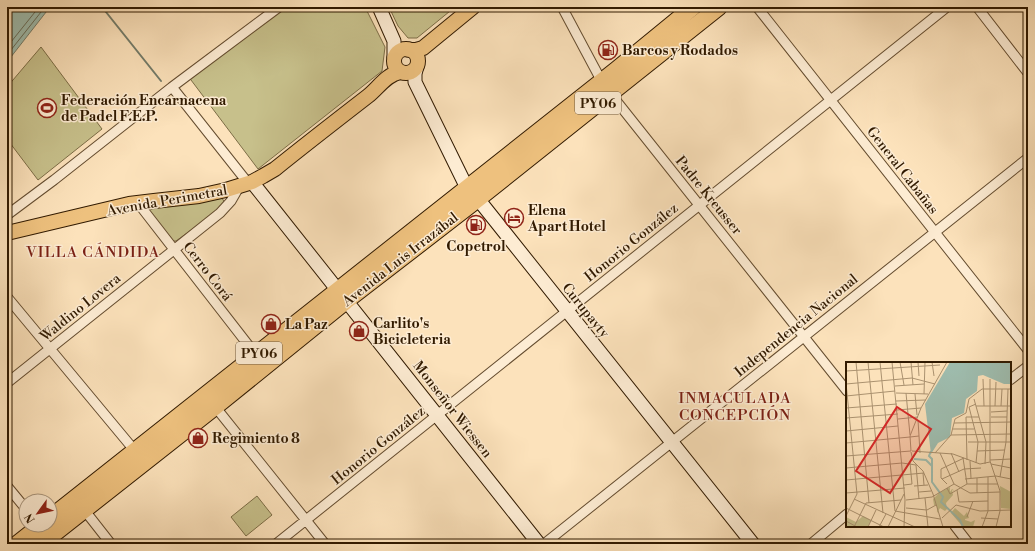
<svg xmlns="http://www.w3.org/2000/svg" width="1035" height="551" font-family="'Libre Bodoni',serif">
	<rect width="100%" height="100%" fill="#fce2bb"/>
	<filter id="stains"><feTurbulence type="fractalNoise" baseFrequency=".005" numOctaves="4"/><feColorMatrix values="0 0 0 0 .2 0 0 0 0 .09 0 0 0 0 .02 0 0 0 .5 -.17"/></filter>
	<radialGradient id="worn" r=".72"><stop offset=".6" stop-color="#630" stop-opacity="0"/><stop offset="1" stop-color="#630" stop-opacity=".3"/></radialGradient>
	<!-- green -->
	<path fill="#c7c08b" stroke="#7c6d46" d="M281 7H365L385 47 382 71 258 169 188 76Z
		M389 7H455L417 38H408L398 26Z
		M41 47 102 129 38 180 7 139V87Z
		M220 197C224 199 225 203 223 207L176 241H171L149 211 148 209Z
		M257 496 272 515 246 536 231 517Z"/>
	<!-- water -->
	<path fill="#9fbeb0" stroke="#737c6a" d="M7 7H50L7 62Z"/>
	<g fill="none" stroke-linecap="round" stroke-linejoin="round">
		<!-- shore -->
		<path stroke="#686c58" stroke-width="1" d="M7 47 39 7
			M7 55 45 7"/>
		<!-- stream -->
		<path stroke="#737c6a" stroke-width="2" d="M102 7 161 81"/>
		<defs>
			<path id="street" d="M562 7 602 82 610 93 847 391
				M757 7 1028 350
				M977 7 1028 73
				M172 87 279 7
				M138 203 256 355
				M7 215 54 180 172 87 248 183
				M7 297 135 451
				M1010 380 1028 366
				M7 383 220 213 231 201 239 187
				M213 404 325 544
				M7 486 26 509
				M82 507 111 544
				M955 526 969 544
				M276 544 947 7
				M544 544 1028 158
				M811 544 847 514"/>
			<path id="secondary" d="M379 7 394 41V57
				M417 66 415 74V82L467 188 478 199 753 544
				M252 182 539 544"/>
			<path id="primary" d="M394 61a12 12 0 1 1 24 0a12 12 0 1 1-24 0Z
				M409 50H416L423 48 473 7
				M7 233 129 204 154 201 199 196 226 190 252 182 263 176 275 169C306 144 337 120 368 96 378 88 387 74 400 72"/>
			<path id="highway" d="M50 518 616 70 693 7
				M17 544 41 525
				M41 544 215 407 346 301 478 199 719 7"/>
		</defs>
		<!-- street casing -->
		<use href="#street" stroke="#644c2f" stroke-width="11"/>
		<!-- secondary casing -->
		<use href="#secondary" stroke="#311a00" stroke-width="15"/>
		<!-- primary casing -->
		<use href="#primary" stroke="#311a00" stroke-width="16"/>
		<!-- highway casing -->
		<use href="#highway" stroke="#311a00" stroke-width="18"/>
		<!-- street -->
		<use href="#street" stroke="#fdecd3" stroke-width="9"/>
		<!-- secondary -->
		<use href="#secondary" stroke="#fdecd3" stroke-width="13"/>
		<!-- primary -->
		<use href="#primary" stroke="#eec17e" stroke-width="14"/>
		<!-- highway -->
		<use href="#highway" stroke="#eec17e" stroke-width="16"/>
	</g>
	<!-- icons -->
	<defs>
		<symbol id="fuel-ring" viewBox="-11 -11 22 22"><circle r="9.5" fill="#fdecd3" stroke="#8f2418" stroke-width="1.5"/><path d="M-5.5-6h7V0h2V4h1.3V-2.5L3-4.5l.8-.8L6-3V5H2.5V1h-1V6h-7ZM-4.2-4.7v3.2H.2V-4.7Z" fill="#8f2418"/></symbol>
		<symbol id="stadium-ring" viewBox="-11 -11 22 22"><circle r="9.5" fill="#fdecd3" stroke="#8f2418" stroke-width="1.5"/><path d="M0-5a6.5 5 0 1 0 0 10a6.5 5 0 1 0 0-10ZM-3.5-1.8h7v3.6h-7Z" fill="#8f2418"/></symbol>
		<symbol id="hotel-ring" viewBox="-11 -11 22 22"><circle r="9.5" fill="#fdecd3" stroke="#8f2418" stroke-width="1.5"/><path d="M-6-4.5h1.5V1H6V5H4.5V3h-9V5H-6ZM-4 0a1.8 1.8 0 1 1 3.6 0ZM.5 0V-2.5h3Q6-2.5 6 0Z" fill="#8f2418"/></symbol>
		<symbol id="shop-ring" viewBox="-11 -11 22 22"><circle r="9.5" fill="#fdecd3" stroke="#8f2418" stroke-width="1.5"/><path d="M-5-2.5h2.3a2.7 3.5 0 0 1 5.4 0H5L5.5 6h-11ZM-1.5-2.5h3a1.5 2.3 0 0 0-3 0Z" fill="#8f2418"/></symbol>
	</defs>
	<g fill-rule="evenodd">
		<use href="#fuel-ring" x="597" y="39" width="22" height="22"/>
		<use href="#stadium-ring" x="36" y="97" width="22" height="22"/>
		<use href="#hotel-ring" x="503" y="207" width="22" height="22"/>
		<use href="#fuel-ring" x="465" y="214" width="22" height="22"/>
		<use href="#shop-ring" x="260" y="313" width="22" height="22"/>
		<use href="#shop-ring" x="348" y="320" width="22" height="22"/>
		<use href="#shop-ring" x="187" y="427" width="22" height="22"/>
	</g>
	<g text-anchor="middle" stroke-width="3" stroke-linejoin="round" paint-order="stroke">
		<!-- shield labels -->
		<g fill="#fdecd3" stroke="#6e593f" stroke-width="1">
			<rect x="575" y="92" width="46" height="22" rx="3"/>
			<rect x="236" y="342" width="46" height="22" rx="3"/>
		</g>
		<g font-size="13" font-weight="bold" fill="#311a00">
			<text x="598" y="108">PY06</text>
			<text x="259" y="358">PY06</text>
		</g>
		<!-- poi labels -->
		<g font-size="14" font-weight="bold" fill="#311a00" stroke="#fdecd3" text-anchor="start">
			<text x="622" y="55">Barcos y Rodados</text>
			<text x="61" y="105">Federación Encarnacena<tspan x="61" dy="16">de Padel F.E.P.</tspan></text>
			<text x="528" y="215">Elena<tspan x="528" dy="16">Apart Hotel</tspan></text>
			<text x="476" y="251" text-anchor="middle">Copetrol</text>
			<text x="373" y="328">Carlito's<tspan x="373" dy="16">Bicicleteria</tspan></text>
			<text x="285" y="329">La Paz</text>
			<text x="212" y="443">Regimiento 8</text>
		</g>
		<!-- street labels -->
		<g font-size="14" fill="#311a00" stroke="#fdecd3">
			<text transform="translate(903 170) rotate(52)" y="5">General Cabañas</text>
			<text transform="translate(709 195) rotate(51)" y="5">Padre Kreusser</text>
			<text transform="translate(167 200) rotate(-10)" y="5">Avenida Perimetral</text>
			<text transform="translate(631 242) rotate(-39)" y="5">Honorio González</text>
			<text transform="translate(400 259) rotate(-38)" y="5">Avenida Luis Irrazábal</text>
			<text transform="translate(208 271) rotate(52)" y="5">Cerro Corá</text>
			<text transform="translate(80 307) rotate(-39)" y="5">Waldino Lovera</text>
			<text transform="translate(586 310) rotate(51)" y="5">Curupayty</text>
			<text transform="translate(796 325) rotate(-39)" y="5">Independencia Nacional</text>
			<text transform="translate(453 409) rotate(52)" y="5">Monseñor Wiessen</text>
			<text transform="translate(378 445) rotate(-39)" y="5">Honorio González</text>
		</g>
		<!-- neighbourhood labels -->
		<g font-size="15" letter-spacing="1" fill="#7a1f14" stroke="#fdecd3">
			<text x="93" y="257">VILLA CÁNDIDA</text>
			<text x="735" y="403">INMACULADA<tspan x="735" dy="17">CONCEPCIÓN</tspan></text>
		</g>
	</g>
	<!-- overview -->
	<g transform="translate(846 362)">
		<rect width="165" height="165" fill="#fce2bb"/>
		<path d="M154 124 165 130V147L155 146ZM104 125V130L106 127 109 129 106 128 107 133 100 141 101 147 99 149 94 146 91 151V144L88 143 87 137 93 131 104 125H106ZM109 146 118 154 121 150 123 156 119 157V158L125 160 129 158 127 165H117L105 151ZM17 154 25 158 22 165H0V155L10 160Z" fill="#c7c08b"/>
		<path d="M104 0H165V22H158L137 13 132 14 131 29 120 37 118 51 106 56 104 75 92 81 85 92 79 42Z" fill="#9fbeb0"/>
		<path fill="none" stroke="#9fbeb0" stroke-width="2" d="M85 89 83 94 86 97V120L97 135 95 140 114 158 117 165M68 97 80 98 86 104"/>
		<path fill="none" stroke="#ab9270" stroke-width="1" d="M10 0 23 141M22 0 37 151M34 0 49 149M46 0 59 138 58 165M54 0 58 23M65 0 67 23M72 0 73 14M86 0 88 14M0 9 94 3M137 17 138 44M144 17V99L154 129V149L150 165M0 21 11 132 0 154M0 22 66 16 89 22M49 24 78 22M50 31 82 32M60 31 64 73M69 32 71 53M78 32 79 0M0 34 49 29M128 37 140 80 139 102M50 39 80 38M130 42 123 45 132 80 130 101M130 44H165M149 44 150 20M155 44 156 27M0 46 51 42M51 48 75 46M145 50 161 49M145 55H161M0 56 52 52M52 57 72 55M108 61 165 60M107 67H128M0 69 52 64M105 73 165 72M73 74 74 91M64 75 73 74 72 58M122 80H165M0 81 64 75M65 89 64 74 75 46 101 0M66 89 107 92 134 102 144 100M131 89 159 88M65 90 67 99 77 109 87 132 97 165M89 91 105 73 109 57 120 51 123 37 136 27H165M94 91 108 122M105 91 113 110M0 94 65 89M117 96 121 122M121 98 120 55H133M144 98 165 97M124 99 125 116M145 102 165 106M0 106 56 101 70 103 73 137M77 111 78 123M154 115 160 80 162 27M131 116V131M96 117 118 107 135 106M119 117 150 114 165 117M0 118 78 111M101 122 95 116V107L118 96M108 122 124 131 154 130M58 123 66 122 64 101M68 124 82 123M101 126 104 132 121 122H152M111 128 113 140M73 130 85 129M0 131 59 126M79 136 82 165M8 137 69 165M60 138 86 135 108 122M113 140 142 139M0 146 38 165M60 146 81 148 90 143M49 149 94 157M121 155 127 139M96 156 110 143 134 149 165 148M135 156 152 157M0 159 11 165M8 165 20 141 55 138M22 165 30 148M33 165 40 152M42 165 58 132M136 165 142 149V115"/>
		<path fill="#d62828" fill-opacity="0.15" stroke="#d62828" stroke-width="2" d="M51 45 85 67 44 131 10 109Z"/>
		<rect width="165" height="165" fill="none" stroke="#311a00" stroke-width="2"/>
	</g>
	<!-- margin -->
	<rect width="1035" height="551" fill="none" stroke="#fce2bb" stroke-width="24"/>
	<rect x="8" y="8" width="1019" height="535" fill="none" stroke="#311a00" stroke-width="2"/>
	<rect x="12" y="12" width="1011" height="527" fill="none" stroke="#311a00"/>
	<!-- north arrow -->
	<g transform="translate(38 513) rotate(237)"><circle r="19" fill="#fdecd3" stroke="#ab987f"/>
	<path d="M0-3L7 15L0 10L-7 15Z" fill="#8f2418"/>
	<text y="-6" font-size="11" font-weight="bold" text-anchor="middle" fill="#311a00">N</text>
	</g>
	<rect width="100%" height="100%" filter="url(#stains)"/>
	<rect width="100%" height="100%" fill="url(#worn)"/>
</svg>
